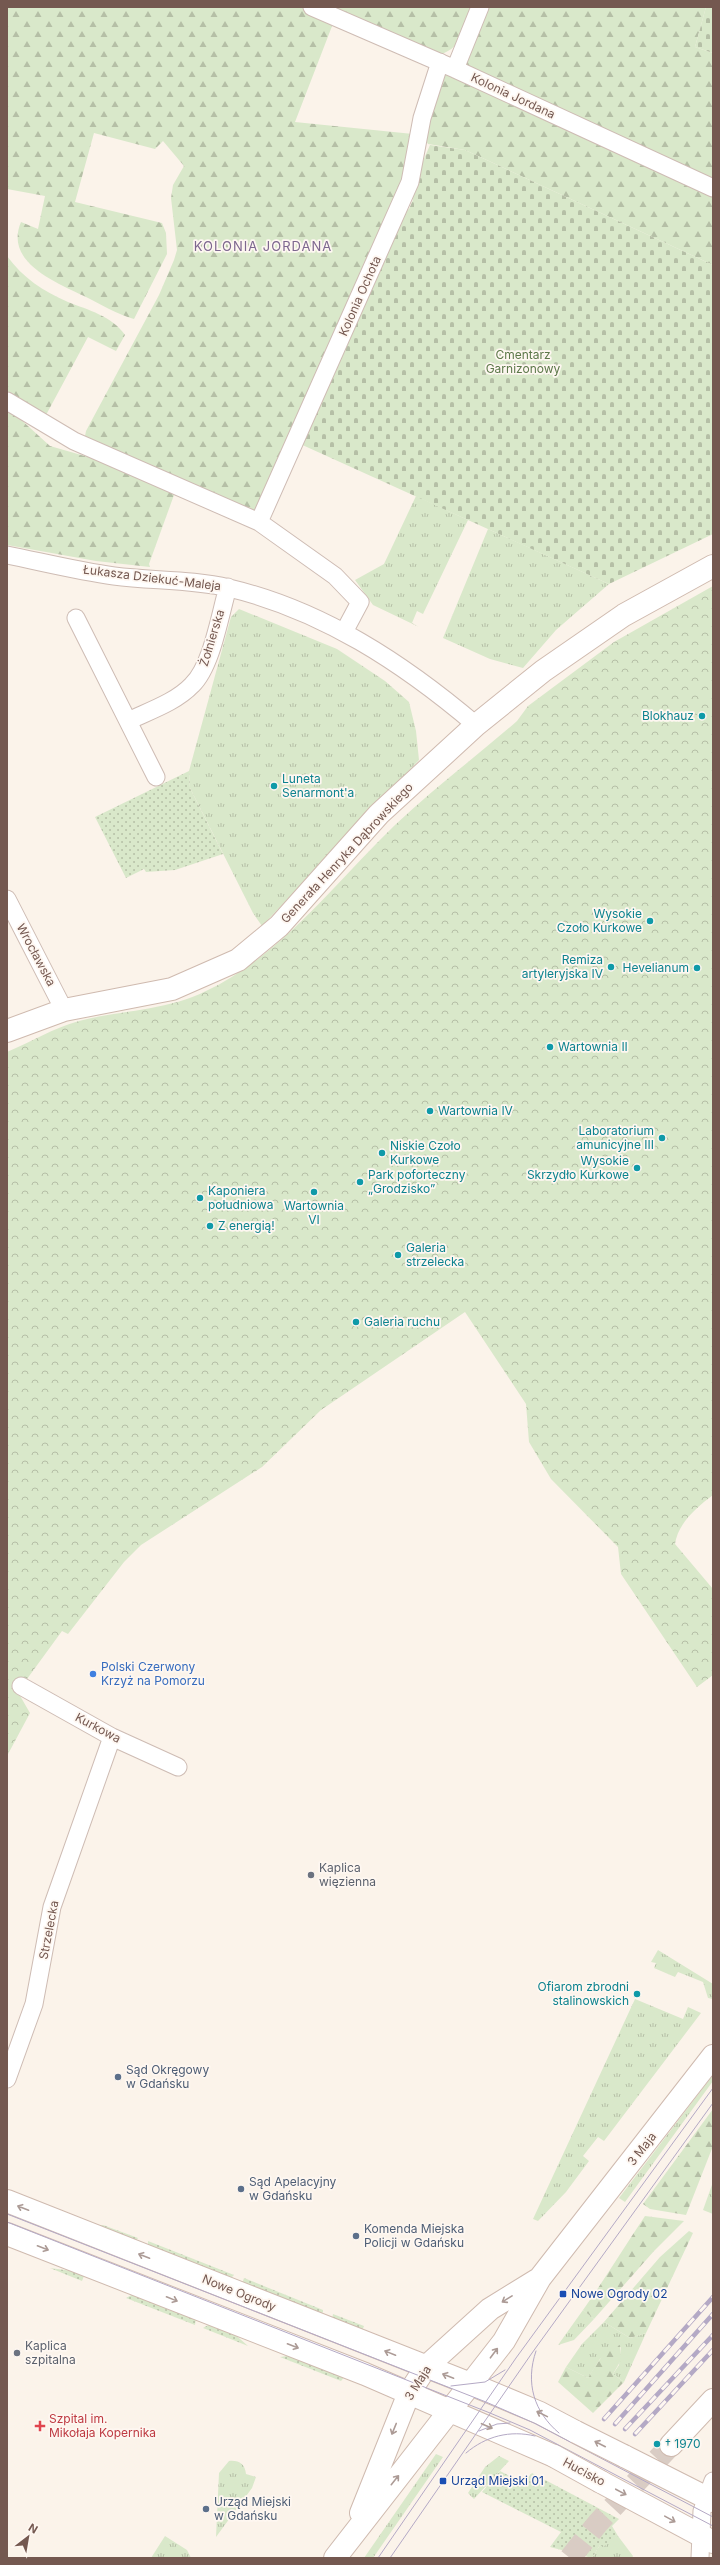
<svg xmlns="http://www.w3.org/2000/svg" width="720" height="2565" font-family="Inter,sans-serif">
	<defs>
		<pattern id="grass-tufts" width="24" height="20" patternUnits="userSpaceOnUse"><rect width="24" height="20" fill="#d9e8ca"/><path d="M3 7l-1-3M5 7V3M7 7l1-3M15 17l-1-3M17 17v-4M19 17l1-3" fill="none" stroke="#b5bfa6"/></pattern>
		<pattern id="forest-firs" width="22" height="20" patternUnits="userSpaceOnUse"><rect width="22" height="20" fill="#d9e8ca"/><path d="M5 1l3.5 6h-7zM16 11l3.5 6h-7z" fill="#b5bfa6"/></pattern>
		<pattern id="cemetery-stones" width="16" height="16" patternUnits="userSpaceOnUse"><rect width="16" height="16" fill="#d9e8ca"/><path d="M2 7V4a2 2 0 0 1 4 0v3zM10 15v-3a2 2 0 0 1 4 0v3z" fill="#b5bfa6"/></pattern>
		<pattern id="park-crowns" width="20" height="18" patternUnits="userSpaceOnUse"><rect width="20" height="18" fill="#d9e8ca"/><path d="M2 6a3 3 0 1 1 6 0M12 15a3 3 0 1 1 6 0" fill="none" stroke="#b5bfa6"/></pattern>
		<pattern id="garden-dots" width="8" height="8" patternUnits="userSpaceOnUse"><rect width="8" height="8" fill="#d9e8ca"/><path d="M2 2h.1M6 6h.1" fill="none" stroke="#b5bfa6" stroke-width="1.8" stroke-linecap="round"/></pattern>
	</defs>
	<rect width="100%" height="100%" fill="#fbf3ea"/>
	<!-- grass -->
	<path fill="url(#grass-tufts)" d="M416 496 468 520 423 614 417 611 412 623 419 627 373 605 355 580 384 564Z
		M488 529 609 584 556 630 523 668 490 659 443 638Z
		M239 609 337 649 385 681 409 702 416 731 419 760 262 926 253 913 190 788 189 771 231 617Z
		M658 1950 713 1984V1999L708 1998 703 1982 678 1972 675 1977 654 1968 656 1963 651 1962Z
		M635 1999 683 2019 688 2007 701 2013 604 2141 598 2137 583 2156 589 2161 566 2192 538 2221 533 2219Z
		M713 2075V2081L625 2202 619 2198Z
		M713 2182V2214L703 2210Z
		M583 2310 594 2319 574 2340 558 2345Z
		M604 2322 630 2338 646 2333 624 2382 613 2374 619 2365 621 2347 600 2359 588 2378 566 2367 582 2344Z
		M436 2454 443 2457 373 2558H364Z
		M499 2456 509 2461 474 2499 468 2493 485 2467Z
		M229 2461C239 2460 245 2464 246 2474L256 2477 252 2488 216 2537 219 2473Z
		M165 2536 187 2550 191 2558H151Z
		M618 2536 633 2556 632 2558H592L600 2545Z"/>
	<!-- forest -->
	<path fill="url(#forest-firs)" d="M7 7H304L334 21 295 122 413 134 410 166 255 516 85 436 86 431 159 295 174 260 177 250 171 198 173 185 184 166 163 141 155 149 94 133 75 202 162 223 166 233 167 254 134 319C117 314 100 304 84 296 55 282 4 262 21 222L38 229 45 196 7 189Z
		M325 7H473C463 32 463 49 435 56Z
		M487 7H706L695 47 713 53V265L465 150 428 144 423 136 438 75Z
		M7 256C23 278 43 291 68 302 88 310 112 316 125 335L116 351 88 337 46 415 7 395Z
		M7 407 50 446 109 463 173 491 172 493 174 495 149 564 150 567 96 561 7 545Z
		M713 2109V2146L686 2215 650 2209 643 2204Z
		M645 2216 684 2221 654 2251 594 2319 583 2310C605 2279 624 2247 645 2216Z
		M689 2231 693 2233 646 2333 630 2338 604 2322 660 2257Z
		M620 2345 621 2360 613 2374 624 2382 593 2413 558 2382 566 2367 588 2378C596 2365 604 2349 620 2345Z"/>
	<!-- cemetery -->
	<path fill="url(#cemetery-stones)" d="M706 7H713V53L695 47Z
		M430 145 465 150 713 265V534L609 584 298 443 400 213 409 209 413 200 411 189Z"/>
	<!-- park -->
	<path fill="url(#park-crowns)" d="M713 586V1495C697 1507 678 1523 675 1544L713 1589V1675L697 1687 621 1574 618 1547 551 1479 529 1442 526 1404 465 1312 321 1410 262 1467 141 1545 124 1562 68 1634 62 1631 27 1679 19 1694 30 1713 7 1756V1052C31 1042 53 1028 79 1021 121 1010 166 1011 206 991 281 956 336 882 395 825 434 788 477 756 517 721L528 706 614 642Z"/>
	<!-- garden -->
	<path fill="url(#garden-dots)" d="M189 771 190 788 223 854 175 870 146 872 144 869 126 878 95 817Z
		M103 2225 138 2238 135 2242 94 2226Z
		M148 2241 234 2275 229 2280 148 2247Z
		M50 2268 72 2271 84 2276 82 2281Z
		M244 2278 323 2310V2312L320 2315 242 2284Z
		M135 2293 196 2318 195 2325 126 2298Z
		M333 2314 364 2326 362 2331 332 2320Z
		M210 2324 231 2331 248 2346 203 2328Z
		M294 2355 346 2375 341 2381 280 2357Z
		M500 2471 523 2483 532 2473 619 2519 612 2526 618 2536 603 2547 600 2545 592 2558 550 2547 561 2532 482 2492Z"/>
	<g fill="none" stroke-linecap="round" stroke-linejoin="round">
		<!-- secondary-tunnel -->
		<path stroke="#d9ccc4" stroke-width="22" stroke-dasharray="22 11" stroke-linecap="butt" d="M570 2558 598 2523 671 2445"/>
		<defs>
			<path id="street" d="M312 7 455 69 713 188
				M455 69 480 7
				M7 401 74 441 259 522 335 576 360 602 344 632
				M259 522 410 182 422 118 440 62
				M7 555C42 562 78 571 114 576 152 581 191 579 229 588 322 610 403 663 476 725
				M76 618 156 777
				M128 721C149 711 176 702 192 685 212 666 220 614 228 587
				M7 899 64 1010
				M21 1686 112 1737 178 1767
				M7 2079 34 2004 52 1907 112 1737
				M700 2558 702 2511 713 2481"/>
			<path id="secondary" d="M7 1031 64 1010 172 989 238 960 279 926 379 814 476 725 543 671 624 615 713 566
				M7 2201 473 2385 540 2413 576 2432
				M7 2234 365 2374 554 2456
				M671 2445 713 2400
				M624 2456 713 2501
				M601 2482 713 2542
				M361 2513 409 2393 426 2367 490 2309 537 2280
				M335 2558 504 2341 540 2278 713 2056"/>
		</defs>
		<!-- street casing -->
		<use href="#street" stroke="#cebcb4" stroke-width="19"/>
		<!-- secondary casing -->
		<use href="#secondary" stroke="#cfbaaf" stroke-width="24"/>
		<!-- street -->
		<use href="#street" stroke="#fff" stroke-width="17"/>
		<!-- secondary -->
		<use href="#secondary" stroke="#fff" stroke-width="22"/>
		<!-- tram -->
		<path stroke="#b4a9c5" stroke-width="1" d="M7 2214 486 2402 534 2423 713 2517
			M7 2222 490 2413 530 2430 713 2526
			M536 2351C525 2383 534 2412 559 2433
			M451 2386 485 2382 505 2370
			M479 2431 497 2424 510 2423
			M466 2453C486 2436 510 2430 535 2436
			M378 2558 516 2358 713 2088
			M390 2558 532 2353 713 2103"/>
		<defs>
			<path id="rail" d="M604 2419 713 2297
				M615 2424 713 2314
				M625 2429 713 2335
				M635 2434 713 2350"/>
		</defs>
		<!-- rail casing -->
		<use href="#rail" stroke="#b4a9c5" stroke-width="4.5"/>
		<!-- rail -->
		<use href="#rail" stroke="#fef7f1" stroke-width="3" stroke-dasharray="9" stroke-linecap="butt"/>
		<defs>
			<path id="secondary-bridge" d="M576 2432 624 2456
				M554 2456 601 2482"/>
		</defs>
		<!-- secondary-bridge casing -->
		<use href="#secondary-bridge" stroke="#cfbaaf" stroke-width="24" stroke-linecap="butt"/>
		<!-- secondary-bridge -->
		<use href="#secondary-bridge" stroke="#fff" stroke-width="22"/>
	</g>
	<!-- one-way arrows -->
	<defs><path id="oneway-shaft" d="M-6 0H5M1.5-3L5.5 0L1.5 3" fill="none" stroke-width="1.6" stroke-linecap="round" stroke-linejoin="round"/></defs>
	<g stroke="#ac9b96">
		<use href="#oneway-shaft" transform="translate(23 2208) rotate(-159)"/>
		<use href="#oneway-shaft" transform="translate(43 2248) rotate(21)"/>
		<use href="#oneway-shaft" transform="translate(144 2256) rotate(-159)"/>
		<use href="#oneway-shaft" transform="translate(172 2299) rotate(22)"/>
		<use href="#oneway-shaft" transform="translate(507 2299) rotate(148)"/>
		<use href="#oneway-shaft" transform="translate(293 2346) rotate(21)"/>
		<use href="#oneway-shaft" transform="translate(390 2353) rotate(-158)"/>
		<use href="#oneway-shaft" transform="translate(494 2353) rotate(-53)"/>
		<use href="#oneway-shaft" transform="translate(448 2376) rotate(-159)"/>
		<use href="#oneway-shaft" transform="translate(542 2414) rotate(-154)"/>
		<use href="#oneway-shaft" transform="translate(487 2426) rotate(23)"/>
		<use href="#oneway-shaft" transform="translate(394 2429) rotate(112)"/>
		<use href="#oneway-shaft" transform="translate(600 2444) rotate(-153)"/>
		<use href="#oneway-shaft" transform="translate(395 2480) rotate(-51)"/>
		<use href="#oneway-shaft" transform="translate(621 2492) rotate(28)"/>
		<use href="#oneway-shaft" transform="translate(670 2519) rotate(29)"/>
	</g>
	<!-- markers -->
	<g fill="#0f9aa8" stroke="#fef7f1" stroke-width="1.5">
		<circle cx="702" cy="716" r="4"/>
		<circle cx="274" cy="786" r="4"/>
		<circle cx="650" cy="921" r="4"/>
		<circle cx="611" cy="967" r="4"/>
		<circle cx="697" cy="968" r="4"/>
		<circle cx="550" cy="1047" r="4"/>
		<circle cx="430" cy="1111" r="4"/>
		<circle cx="662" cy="1138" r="4"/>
		<circle cx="382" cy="1153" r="4"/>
		<circle cx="637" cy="1168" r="4"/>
		<circle cx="360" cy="1182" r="4"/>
		<circle cx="314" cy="1192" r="4"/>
		<circle cx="200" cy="1198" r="4"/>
		<circle cx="210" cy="1226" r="4"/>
		<circle cx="398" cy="1255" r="4"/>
		<circle cx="356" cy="1322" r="4"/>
		<circle cx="637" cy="1994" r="4"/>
		<circle cx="657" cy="2444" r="4"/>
	</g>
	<circle fill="#3f7fe0" stroke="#fef7f1" stroke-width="1.5" cx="93" cy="1674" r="4"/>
	<g fill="#6b7280" stroke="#fef7f1" stroke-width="1.5">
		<circle cx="311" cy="1875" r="4"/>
		<circle cx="17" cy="2353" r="4"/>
	</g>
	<g fill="#5c6f8a" stroke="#fef7f1" stroke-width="1.5">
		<circle cx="118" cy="2077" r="4"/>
		<circle cx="241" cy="2189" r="4"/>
		<circle cx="356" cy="2236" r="4"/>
		<circle cx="206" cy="2509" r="4"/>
	</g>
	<g fill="#1a4fb4" stroke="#fef7f1" stroke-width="1.5">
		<rect x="559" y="2290" width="8" height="8" rx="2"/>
		<rect x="439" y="2477" width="8" height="8" rx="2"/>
	</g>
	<path fill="#e0444e" stroke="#fef7f1" stroke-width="1.5" d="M38 2420h4v4h4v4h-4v4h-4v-4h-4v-4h4z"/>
	<g text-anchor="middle" stroke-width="3.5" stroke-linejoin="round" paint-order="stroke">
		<!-- street labels -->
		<g font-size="12" fill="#745850" stroke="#fef7f1">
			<text transform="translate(513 96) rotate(25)" y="4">Kolonia Jordana</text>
			<text transform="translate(360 296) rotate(-66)" y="4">Kolonia Ochota</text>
			<text transform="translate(152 578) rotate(7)" y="4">Łukasza Dziekuć-Maleja</text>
			<text transform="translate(212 638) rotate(-73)" y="4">Żołnierska</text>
			<text transform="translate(347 853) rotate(-47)" y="4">Generała Henryka Dąbrowskiego</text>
			<text transform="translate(36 955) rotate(62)" y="4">Wrocławska</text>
			<text transform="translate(98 1728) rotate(28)" y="4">Kurkowa</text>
			<text transform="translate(49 1930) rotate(-79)" y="4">Strzelecka</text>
			<text transform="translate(642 2149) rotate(-52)" y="4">3 Maja</text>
			<text transform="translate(239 2293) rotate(22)" y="4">Nowe Ogrody</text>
			<text transform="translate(418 2383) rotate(-58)" y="4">3 Maja</text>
			<text transform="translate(584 2472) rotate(28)" y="4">Hucisko</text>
		</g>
		<!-- park labels -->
		<g font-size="12" fill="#5c7849" stroke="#fef7f1">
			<text x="523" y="359">Cmentarz<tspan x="523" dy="14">Garnizonowy</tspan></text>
		</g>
		<!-- culture labels -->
		<g font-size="12" fill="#0d838f" stroke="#fef7f1" text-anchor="start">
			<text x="694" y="720" text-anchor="end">Blokhauz</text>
			<text x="282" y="783">Luneta<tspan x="282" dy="14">Senarmont'a</tspan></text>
			<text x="642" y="918" text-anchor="end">Wysokie<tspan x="642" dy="14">Czoło Kurkowe</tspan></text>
			<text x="603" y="964" text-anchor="end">Remiza<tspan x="603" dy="14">artyleryjska IV</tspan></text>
			<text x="689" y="972" text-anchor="end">Hevelianum</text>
			<text x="558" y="1051">Wartownia II</text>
			<text x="438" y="1115">Wartownia IV</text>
			<text x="654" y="1135" text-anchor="end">Laboratorium<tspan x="654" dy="14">amunicyjne III</tspan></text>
			<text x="390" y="1150">Niskie Czoło<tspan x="390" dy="14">Kurkowe</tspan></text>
			<text x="629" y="1165" text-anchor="end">Wysokie<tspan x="629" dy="14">Skrzydło Kurkowe</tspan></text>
			<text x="368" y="1179">Park poforteczny<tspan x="368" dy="14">„Grodzisko”</tspan></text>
			<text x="208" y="1195">Kaponiera<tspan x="208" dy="14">południowa</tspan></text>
			<text x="314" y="1210" text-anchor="middle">Wartownia<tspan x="314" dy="14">VI</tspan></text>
			<text x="218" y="1230">Z energią!</text>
			<text x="406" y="1252">Galeria<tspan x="406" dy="14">strzelecka</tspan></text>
			<text x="364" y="1326">Galeria ruchu</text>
			<text x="629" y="1991" text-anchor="end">Ofiarom zbrodni<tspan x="629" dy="14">stalinowskich</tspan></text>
			<text x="665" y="2448">† 1970</text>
		</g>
		<!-- shop labels -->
		<g font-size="12" fill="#366cbe" stroke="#fef7f1" text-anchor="start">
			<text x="101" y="1671">Polski Czerwony<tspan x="101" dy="14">Krzyż na Pomorzu</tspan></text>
		</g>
		<!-- worship labels -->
		<g font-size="12" fill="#5b616d" stroke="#fef7f1" text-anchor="start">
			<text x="319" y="1872">Kaplica<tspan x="319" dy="14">więzienna</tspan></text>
			<text x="25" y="2350">Kaplica<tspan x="25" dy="14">szpitalna</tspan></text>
		</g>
		<!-- service labels -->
		<g font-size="12" fill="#4e5e75" stroke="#fef7f1" text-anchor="start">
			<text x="126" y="2074">Sąd Okręgowy<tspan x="126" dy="14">w Gdańsku</tspan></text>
			<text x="249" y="2186">Sąd Apelacyjny<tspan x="249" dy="14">w Gdańsku</tspan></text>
			<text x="364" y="2233">Komenda Miejska<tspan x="364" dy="14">Policji w Gdańsku</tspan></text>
			<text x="214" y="2506">Urząd Miejski<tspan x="214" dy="14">w Gdańsku</tspan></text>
		</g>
		<!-- transit labels -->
		<g font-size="12" fill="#164399" stroke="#fef7f1" text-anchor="start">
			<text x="571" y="2298">Nowe Ogrody 02</text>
			<text x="451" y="2485">Urząd Miejski 01</text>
		</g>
		<!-- health labels -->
		<g font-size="12" fill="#be3a42" stroke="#fef7f1" text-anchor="start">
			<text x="49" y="2423">Szpital im.<tspan x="49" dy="14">Mikołaja Kopernika</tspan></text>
		</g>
		<!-- neighbourhood labels -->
		<g font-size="13" letter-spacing="1" fill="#7d678f" stroke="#fef7f1">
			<text x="263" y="251">KOLONIA JORDANA</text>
		</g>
	</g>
	<!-- border -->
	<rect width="720" height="2565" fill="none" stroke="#745850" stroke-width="16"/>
	<!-- north arrow -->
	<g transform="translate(28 2537) rotate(31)" stroke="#fef7f1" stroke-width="3" paint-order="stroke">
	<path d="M0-3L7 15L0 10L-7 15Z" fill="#745850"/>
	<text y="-6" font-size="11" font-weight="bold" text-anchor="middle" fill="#745850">N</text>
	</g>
</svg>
